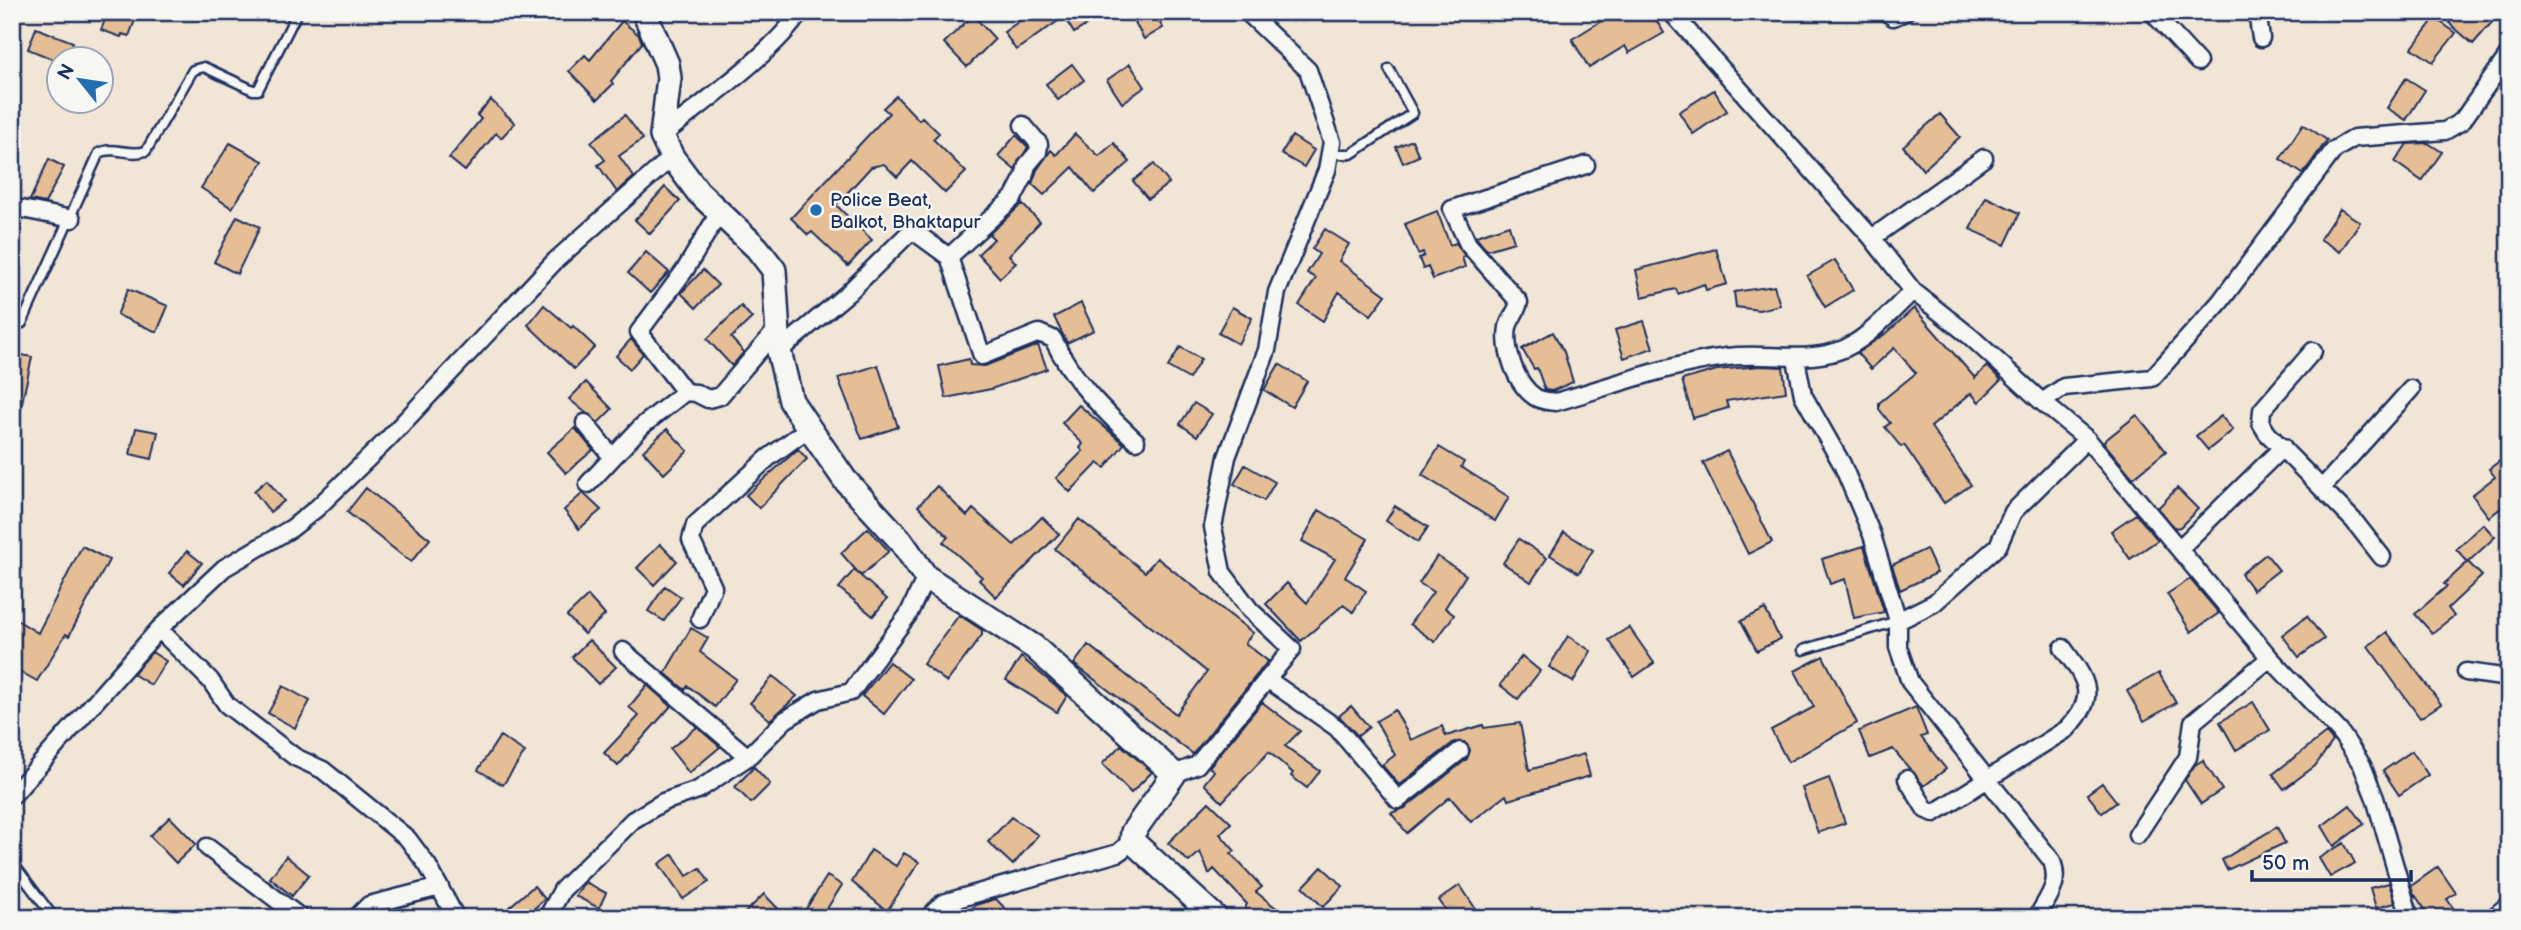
<svg xmlns="http://www.w3.org/2000/svg" width="2521" height="930" font-family="'Balsamiq Sans',sans-serif">
	<rect width="100%" height="100%" fill="#f1e5d6"/>
	<filter id="ink" filterUnits="userSpaceOnUse"><feTurbulence type="fractalNoise" baseFrequency=".0143" numOctaves="2"/><feDisplacementMap in="SourceGraphic" scale="14" xChannelSelector="R" yChannelSelector="G"/><feConvolveMatrix kernelMatrix="1 2 1 2 8 2 1 2 1" color-interpolation-filters="sRGB"/></filter>
	<g filter="url(#ink)">
		<!-- building -->
		<path fill="#e6be96" stroke="#1b2f5e" stroke-width="2" d="M108 12H138L129 36 122 34 121 37 101 30Z
			M1032 12H1107L1074 33 1064 17 1016 50 1004 32Z
			M1129 12H1153L1163 28 1144 39Z
			M1616 12H1651L1664 33 1629 53 1625 46 1589 68 1572 39Z
			M2458 12H2483L2493 21 2473 44 2449 23Z
			M973 15 995 39 967 67 944 43Z
			M2435 18 2456 33 2433 62 2412 48Z
			M622 21 639 35 642 43 611 81 613 84 597 100 569 71 585 55 590 60Z
			M36 28 73 42 66 60H55L28 49Z
			M1072 64 1084 80 1058 100 1046 84Z
			M1130 64 1145 87 1122 103 1107 80Z
			M2406 78 2425 90 2406 120 2387 108Z
			M1714 90 1727 111 1693 134 1679 112Z
			M896 96 919 120 922 117 939 133 933 139 966 172 945 193 912 161 897 177 884 164 871 167 836 205 872 240 848 266 812 232 808 235 791 218 889 113 883 108Z
			M491 100 515 123 501 138 496 133 465 171 449 158 481 119 477 115Z
			M1940 114 1960 137 1923 170 1903 146Z
			M625 115 643 139 619 156 634 177 617 192 598 165 605 160 591 142Z
			M2303 124 2327 140 2303 174 2280 159Z
			M1075 134 1099 156 1114 143 1130 162 1094 193 1073 167 1044 195 1032 184 1037 170 1051 150 1056 155Z
			M1016 135 1028 147 1015 170 998 156Z
			M1292 136 1314 150 1304 167 1281 154Z
			M1412 140 1419 156 1403 163 1396 147Z
			M230 143 263 161 232 208 201 188Z
			M2428 143 2442 152 2422 181 2395 162 2407 144Z
			M49 159 64 167 45 203 30 200Z
			M1154 164 1169 183 1148 199 1133 181Z
			M665 187 680 201 650 234 635 220Z
			M1986 197 2020 213 2005 245 1970 229Z
			M1022 204 1040 222 1009 255 1016 263 1000 278 978 254 994 239 989 234Z
			M2340 209 2360 222 2340 252 2320 239Z
			M1437 211 1450 245 1456 243 1465 256 1462 257 1465 267 1433 279 1428 267 1423 269 1419 258 1424 256 1423 252 1418 254 1405 224Z
			M237 216 260 227 237 274 214 262Z
			M1509 225 1514 242 1487 250 1476 236Z
			M1325 229 1349 244 1339 261 1386 295 1371 315 1339 292 1323 321 1299 305 1316 278 1307 273 1319 254 1312 249Z
			M1716 249 1727 284 1706 290 1704 284 1678 294 1676 289 1642 297 1636 270Z
			M646 252 669 272 650 293 628 273Z
			M1835 260 1853 290 1825 307 1807 276Z
			M703 270 718 285 696 308 681 293Z
			M1774 286 1780 305 1759 310 1736 307 1734 292Z
			M128 289 168 306 157 332 117 315Z
			M1081 303 1094 330 1067 343 1054 317Z
			M544 305 571 328 573 326 595 347 574 369 528 325Z
			M741 306 752 318 731 338 744 352 732 366 707 339Z
			M1232 307 1252 318 1238 344 1218 333Z
			M1914 308 1975 378 1987 366 2001 380 1979 402 1971 393 1931 427 1971 485 1944 503 1904 445 1901 447 1885 427 1890 423 1879 409V403L1916 373 1894 348 1871 369 1857 353 1888 332Z
			M1644 321 1653 348 1624 358 1615 330Z
			M1553 332 1564 352 1573 382 1552 391 1545 390 1537 368 1534 369 1522 349Z
			M631 339 643 354 630 369 616 356Z
			M1038 345 1047 369 991 389 946 398 939 366 969 359 970 365 985 366Z
			M1180 347 1201 359 1189 379 1168 367Z
			M12 353 32 357 20 412 12 411Z
			M1279 364 1307 381 1292 407 1264 390Z
			M878 365 898 427 862 439 838 378Z
			M1760 366 1783 367 1786 392 1726 401 1728 408 1693 418 1682 380 1717 370Z
			M586 382 612 409 598 423 569 399Z
			M1194 403 1212 414 1197 436 1180 424Z
			M1079 405 1124 444 1105 468 1098 463 1070 492 1056 478 1083 451 1080 448 1083 444 1062 423Z
			M2137 415 2166 451 2133 478 2103 442Z
			M2221 416 2233 430 2208 450 2196 436Z
			M136 428 158 432 152 459 130 454Z
			M575 428 593 450 566 473 547 452Z
			M667 429 688 451 664 474 643 451Z
			M1439 447 1464 462 1461 467 1509 497 1495 521 1422 475Z
			M798 449 807 459 759 508 746 495Z
			M1727 451 1772 542 1748 554 1703 463Z
			M2509 454V502L2489 517 2472 495 2495 477 2489 469Z
			M1245 465 1275 482 1264 501 1234 484Z
			M267 480 284 501 270 512 254 491Z
			M937 486 967 516 973 509 1014 545 1042 517 1059 534 996 597 979 580 982 577 943 542 948 537 918 506Z
			M366 488 430 539 411 562 347 512Z
			M2177 488 2198 509 2180 527 2175 528 2158 508Z
			M583 493 601 510 579 529 564 510Z
			M1395 506 1428 527 1418 542 1386 521Z
			M1319 510 1368 539 1345 577 1366 591 1353 612 1343 605 1301 641 1266 604 1287 583 1307 603 1335 559 1302 541Z
			M2136 514 2158 540 2130 559 2111 531Z
			M1079 519 1145 572 1157 558 1253 633 1245 643 1268 661 1193 754 1074 664 1088 645 1176 714 1207 672 1055 549Z
			M2483 524 2495 537 2468 562 2456 549Z
			M868 528 889 551 861 576 841 553Z
			M1564 532 1593 550 1579 573 1550 555Z
			M1519 539 1547 558 1531 582 1503 563Z
			M660 544 677 561 654 585 637 568Z
			M82 546 109 560 69 636 66 634 37 681 12 667V617L38 633Z
			M1864 546 1884 612 1854 618 1845 579 1830 584 1822 559Z
			M1926 549 1937 573 1900 590 1892 565Z
			M187 551 202 563 184 585 169 573Z
			M2266 554 2279 570 2253 590 2241 574Z
			M1437 556 1466 575 1445 608 1454 615 1435 642 1410 624 1433 592 1419 583Z
			M2468 562 2482 576 2448 608 2454 616 2432 633 2415 614 2447 586 2444 584Z
			M854 570 887 599 873 616 839 588Z
			M2190 579 2219 613 2191 632 2167 594Z
			M665 586 681 597 664 621 648 611Z
			M588 596 605 615 584 634 567 616Z
			M1765 609 1780 639 1757 651 1741 621Z
			M959 615 982 630V635L947 682 923 664Z
			M2307 616 2324 639 2299 657 2282 635Z
			M1629 627 1654 663 1634 677 1609 640Z
			M691 628 708 638 700 652 736 679 715 707 688 686 685 690 665 673Z
			M2387 632 2441 704 2420 718 2368 646Z
			M1568 636 1591 651 1573 682 1549 667Z
			M589 640 616 667 598 684 572 657Z
			M152 652 166 661 151 685 133 674Z
			M1522 656 1540 671 1518 699 1500 685Z
			M1823 656 1857 723 1788 762 1771 730 1814 707 1795 671Z
			M1021 657 1067 696 1057 712 1006 680Z
			M889 662 911 679 884 714 862 696Z
			M2159 673 2176 703 2144 721 2127 691Z
			M773 676 797 696 770 720 750 703Z
			M647 685 671 706 618 766 604 753 639 716 629 707Z
			M283 686 310 701 295 728 268 713Z
			M1262 702 1300 731 1285 746 1320 771 1307 788 1291 776 1293 773 1269 752 1222 802 1204 784 1214 771 1209 767Z
			M2253 702 2270 730 2236 750 2220 722Z
			M1351 706 1369 727 1358 736 1339 716Z
			M1916 707 1927 735 1921 737 1946 769 1924 786 1893 749 1870 758 1859 731Z
			M1395 710 1411 740 1442 726 1446 736 1483 725 1484 728 1520 723 1529 770 1584 754 1590 776 1508 800 1506 795 1471 822 1450 797 1407 833 1391 813 1405 808 1467 759 1470 750 1464 742H1454L1399 785 1382 765 1395 755 1376 721Z
			M697 727 720 747 689 773 670 749Z
			M2326 733 2333 741 2315 766 2284 789 2273 774Z
			M500 736 525 752 503 785 478 770Z
			M1121 745 1152 772 1131 793 1102 764Z
			M2412 751 2428 775 2399 795 2383 771Z
			M2203 760 2222 790 2201 804 2185 780 2195 765Z
			M754 767 770 784 751 803 735 787Z
			M1829 778 1845 823 1818 833 1802 788Z
			M2102 783 2117 802 2102 813 2087 794Z
			M1209 802 1231 823 1220 834 1235 851 1231 854 1262 887 1256 892 1289 918H1257L1245 908 1247 904 1214 869 1209 874 1200 852 1189 862 1168 843Z
			M2350 805 2364 824 2334 846 2322 826Z
			M170 817 196 844 176 863 150 836Z
			M1011 817 1038 835 1013 865 988 842Z
			M2277 827 2285 843 2227 870 2222 860Z
			M2344 843 2355 863 2330 877 2319 858Z
			M871 850 896 866 904 853 919 862 887 911 852 882Z
			M673 854 687 876 700 868 709 882 683 899 659 864Z
			M286 856 309 875 292 896 270 878Z
			M1322 867 1343 886 1323 907 1303 887Z
			M2438 867 2456 893 2447 899 2460 918H2431L2413 892 2411 886Z
			M827 876 842 885 821 918H800Z
			M585 882 606 893 599 908 575 896Z
			M2389 883 2395 903 2376 908 2370 888Z
			M1460 885 1475 908 1461 918H1451L1439 900Z
			M534 886 545 899 523 918H496Z
			M764 894 787 918H740Z
			M996 899 1014 918H960L976 905Z"/>
		<g fill="none" stroke-linecap="round" stroke-linejoin="round">
			<defs>
				<path id="lane" d="M1331 154H1351L1413 113 1389 69
					M12 321 22 323 99 153C114 145 130 157 146 151L193 70 204 67 253 90H258L297 13
					M1803 650 1897 621
					M12 862 54 918
					M139 918H152"/>
				<path id="street" d="M1671 12 1872 238 1913 291 1971 337 2042 402
					M1886 12 1893 17 1905 12
					M2152 12 2198 62
					M2257 12 2261 38
					M662 136C699 105 776 51 800 12
					M1586 165 1452 209 1468 244 1519 302C1517 312 1510 318 1508 327 1504 350 1516 384 1535 397 1541 401 1549 401 1556 402 1612 386 1669 364 1727 357 1764 352 1801 363 1838 351 1866 342 1892 310 1913 291
					M12 207 72 219
					M1872 238 1984 158
					M949 257 1013 198 1024 177 1027 165 1038 152 1039 144 1023 125
					M779 351 848 293 912 230 949 257 982 356 1039 333 1053 339C1073 381 1103 410 1136 441
					M2313 351 2262 410 2261 423 2267 433 2354 521 2382 557
					M1796 359 1803 395 1842 464 1872 535 1898 621
					M685 392 639 332 685 270 719 213
					M585 423 612 457
					M588 484 642 426 685 392 696 393 708 399 720 396 778 328
					M2323 487 2411 389
					M2179 549 2283 447
					M700 619 713 587 691 540 695 525 768 458 809 428
					M159 629 210 680 227 705 295 757 323 770 408 839 428 866 456 918
					M623 651 748 757
					M2466 672 2509 678
					M1267 679 1337 728 1398 800 1460 751
					M1174 774 1197 765 1292 649 1250 610 1222 572 1213 527 1227 457 1267 350 1277 292 1327 170 1332 142 1308 70 1247 12
					M1907 779 1926 810 1934 813 2067 729C2098 696 2088 682 2063 648
					M12 796 159 629 224 568 292 528 317 508 387 440 556 260 672 157
					M2137 835 2188 757 2193 722 2270 658
					M207 847 301 918
					M356 918 369 905 440 887
					M547 918 562 890 633 820 663 802 698 790 748 757 785 720 818 700 851 692 908 615 926 577
					M928 918 943 903 1118 853 1132 841
					M2037 918C2047 897 2061 886 2052 861L1910 682 1898 647V621L1934 603 1998 546 2013 512 2087 439
					M2410 918 2375 798 2362 765 2340 732 2270 658 2087 439 2042 402 2064 387 2152 378 2220 302 2334 150 2354 138 2445 131 2462 121 2509 54"/>
				<path id="secondary" d="M644 12 667 64 669 78 662 136 672 157 698 192 757 248 774 270 779 351 791 401 809 428 845 480 901 541 926 577 1034 647 1174 774 1133 832 1132 841 1216 918
					M2498 918 2509 909"/>
			</defs>
			<!-- lane casing -->
			<use href="#lane" stroke="#1b2f5e" stroke-width="13"/>
			<!-- street casing -->
			<use href="#street" stroke="#1b2f5e" stroke-width="21"/>
			<!-- secondary casing -->
			<use href="#secondary" stroke="#1b2f5e" stroke-width="28"/>
			<!-- lane -->
			<use href="#lane" stroke="#f6f6f2" stroke-width="8"/>
			<!-- street -->
			<use href="#street" stroke="#f6f6f2" stroke-width="16"/>
			<!-- secondary -->
			<use href="#secondary" stroke="#f6f6f2" stroke-width="23"/>
		</g>
	</g>
	<!-- markers -->
	<circle fill="#1f6fb2" stroke="#f6f6f2" stroke-width="2.5" cx="816" cy="210" r="7"/>
	<g text-anchor="middle" stroke-width="5" stroke-linejoin="round" paint-order="stroke">
		<!-- poi labels -->
		<g font-size="19" fill="#1b2f5e" stroke="#f6f6f2" text-anchor="start">
			<text x="830" y="206">Police Beat,<tspan x="830" dy="22">Balkot, Bhaktapur</tspan></text>
		</g>
	</g>
	<!-- margin -->
	<rect width="2521" height="930" fill="none" stroke="#f6f6f2" stroke-width="42"/>
	<rect x="21" y="21" width="2479" height="888" fill="none" stroke="#1b2f5e" stroke-width="2.5" filter="url(#ink)"/>
	<!-- north arrow -->
	<g transform="translate(80 80) rotate(300)"><circle r="33" fill="#f6f6f2" stroke="#9ea6b7" stroke-width="2"/>
	<path d="M0-5L12 26L0 18L-12 26Z" fill="#1f6fb2"/>
	<text y="-10" font-size="19" font-weight="bold" text-anchor="middle" fill="#1b2f5e">N</text>
	</g>
	<!-- scale -->
	<path d="M2252 870v10h159v-10" fill="none" stroke="#1b2f5e" stroke-width="3.5"/>
	<text x="2262" y="870" font-size="21" fill="#1b2f5e" stroke="#f6f6f2" stroke-width="5" paint-order="stroke">50 m</text>
</svg>
